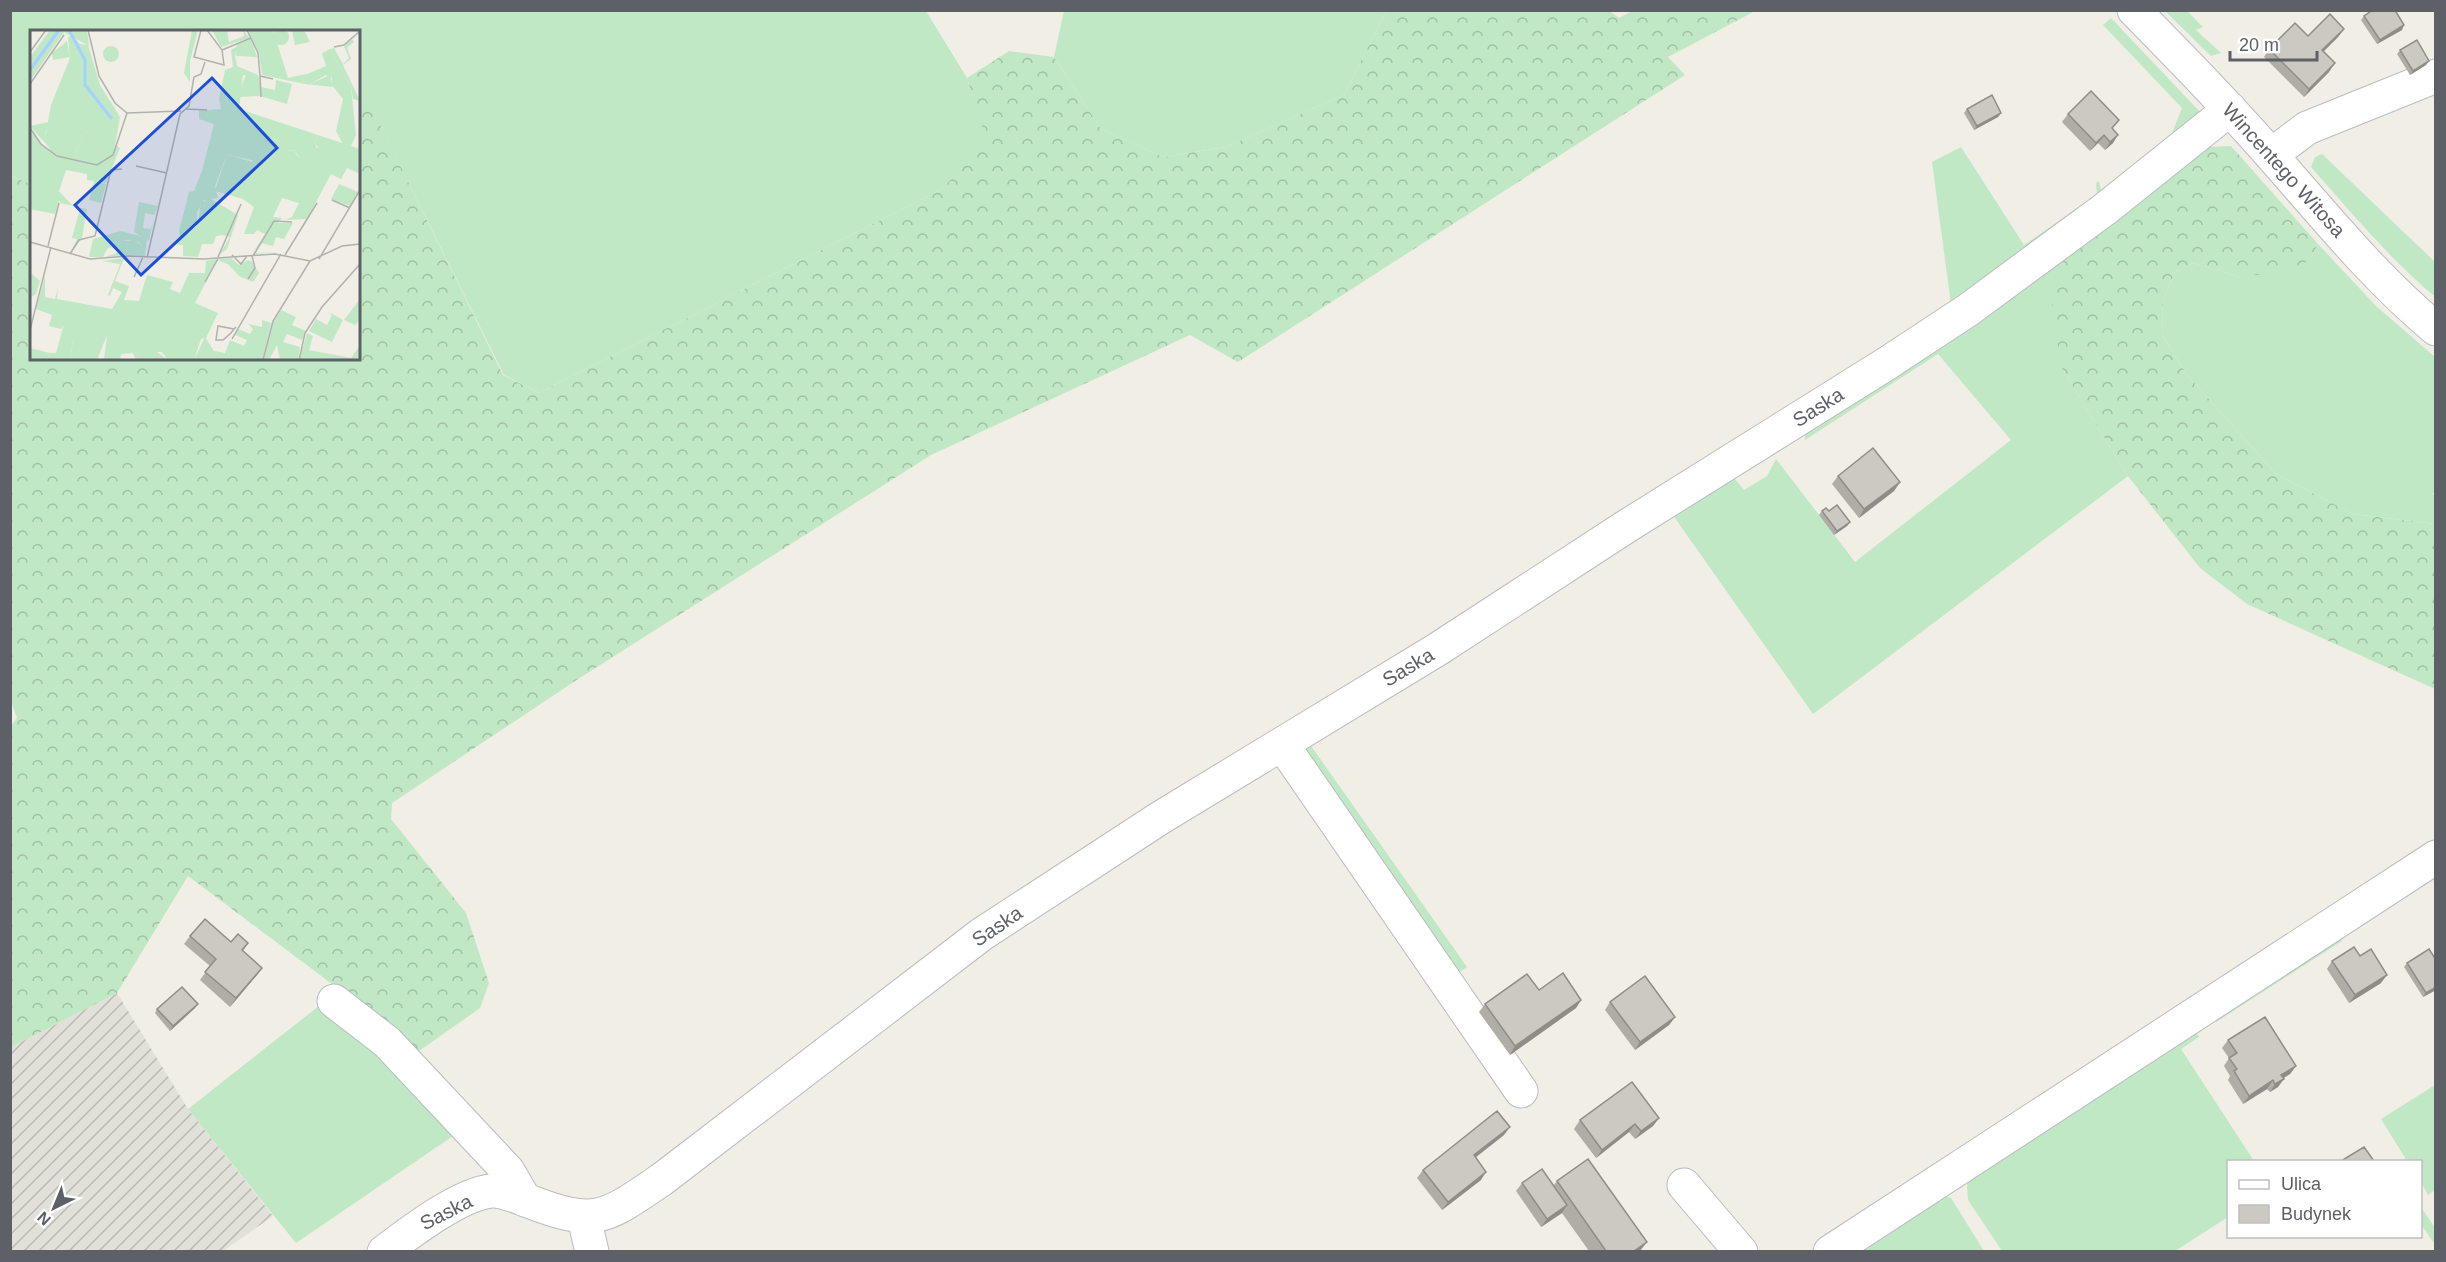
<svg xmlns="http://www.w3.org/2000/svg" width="2446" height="1262" font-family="Helvetica,sans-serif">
	<defs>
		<pattern id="industrial-furrows" width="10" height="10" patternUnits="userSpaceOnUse" patternTransform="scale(1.5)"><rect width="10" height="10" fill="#e1e0d9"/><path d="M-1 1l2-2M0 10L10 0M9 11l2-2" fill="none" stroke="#bab9b4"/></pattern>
		<pattern id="forest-crowns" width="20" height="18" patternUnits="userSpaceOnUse" patternTransform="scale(1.5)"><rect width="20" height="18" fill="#c1e8c5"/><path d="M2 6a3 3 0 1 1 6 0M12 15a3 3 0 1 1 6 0" fill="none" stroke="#a0bfa4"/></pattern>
	</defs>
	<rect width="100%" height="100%" fill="#f0eee5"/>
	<!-- industrial -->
	<path fill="url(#industrial-furrows)" d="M117 993 188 1109 273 1216 223 1251 11 1252V1047Z"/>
	<!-- grass -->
	<path fill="#c1e8c5" d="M10 11H926L967 78 988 143 942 189 539 393 504 375 365 95 359 91 358 32H32L31 184 11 176Z
		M1064 11H1390L1385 13 1344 95 1226 147 1163 157 1101 129 1054 57Z
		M2165 11H2187L2203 27 2196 30 2221 53 2211 56Z
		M2111 18 2201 113 2136 167 2125 172 2170 138 2182 108 2103 25Z
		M1961 147 2024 245 2097 194 2096 183 2099 181 2102 195 1952 312 1932 162Z
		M2322 154 2435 262V294L2433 295C2388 257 2350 211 2311 167L2315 157Z
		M2318 244 2376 306 2435 357 2436 489 2433 494 2435 496V524L2353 514 2276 474 2187 375 2162 335 2163 301 2175 272 2193 263 2241 277 2310 260Z
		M2058 256 2061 367 2128 476 1813 714 1670 511 1730 473 1744 490 1767 476 1776 459 1855 562 2011 440 1938 354 1805 440V429Z
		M1309 743 1467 967 1452 977 1306 753Z
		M2335 934 2342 941 2216 1022V1010Z
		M324 1002 378 1042 453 1136 296 1243 188 1109Z
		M2195 1030 2199 1037 2181 1049 2254 1161 2228 1162V1217L2175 1251H2002L1968 1200 1967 1186 1969 1176Z
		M2435 1085V1190L2428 1195 2421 1182 2420 1162 2407 1161 2381 1119Z
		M1940 1194 1951 1198 1984 1251 1844 1252Z
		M2421 1207 2435 1228V1245L2421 1224Z"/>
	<!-- forest -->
	<path fill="url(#forest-crowns)" d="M1608 10 1619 18 1632 11H1755L1668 57 1685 75 1238 362 1190 335 931 455 578 679 392 803 391 819 466 913 489 983 480 1008 412 1056 340 990 188 876 117 993 11 1047 10 727 17 718 10 699V176L31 184 32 358H358L359 91 365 94 503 375 539 393 942 189 987 142 967 78 1009 51 1054 57 1101 129 1163 157 1226 147 1344 95 1385 13 1390 11Z
		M2231 146 2318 244 2310 260 2292 270 2241 277 2193 263 2175 272 2163 301 2162 335 2187 375 2276 474 2353 514 2435 524V689L2247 604 2200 568 2128 476 2061 367 2052 305 2058 256 2185 156 2210 147Z"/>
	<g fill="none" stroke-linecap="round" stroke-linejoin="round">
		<defs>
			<path id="minor" d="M2134 10C2183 60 2232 110 2278 163 2328 220 2377 280 2436 329
				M2271 155 2307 128 2436 76
				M1282 744 1521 1091
				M334 1001 387 1042 508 1171 525 1200
				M1684 1185 1741 1252
				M584 1217 592 1252
				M384 1252C409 1233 460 1194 491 1191 502 1190 520 1198 531 1202 596 1227 605 1218 661 1180L982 934 1160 818 1438 649 1627 526 1886 364 1968 310 2105 209 2230 109
				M1830 1252 2436 857"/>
		</defs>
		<!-- minor casing -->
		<use href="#minor" stroke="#babcc1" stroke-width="35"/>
		<!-- minor -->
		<use href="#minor" stroke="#fff" stroke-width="33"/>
	</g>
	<!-- wall -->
	<path fill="#afada6" d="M2364 16 2402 30 2377 44 2361 20Z
		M2344 29 2338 37 2323 52 2329 72 2304 97 2264 57 2269 49 2308 36Z
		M2400 50 2426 65 2410 75 2397 54Z
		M1967 109 2001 113 1998 117 1974 130 1964 113Z
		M2068 114 2113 129V143L2105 150 2098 143 2090 151 2062 122Z
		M1838 476 1900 482 1894 491 1859 518 1832 484Z
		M1822 511H1829L1850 522 1847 526 1834 535 1819 515Z
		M190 936 248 943 243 951 262 968 256 976 230 1007 200 980 210 966 184 944Z
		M2332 961 2381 983 2349 1003 2327 969Z
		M2407 963 2436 990 2423 997 2404 967Z
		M1539 990 1581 1000 1576 1008 1510 1055 1479 1012 1485 1004Z
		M1610 1002 1675 1017 1669 1025 1635 1050 1605 1010Z
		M195 1008 170 1031 155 1013 157 1009Z
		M2228 1040 2296 1066 2290 1074 2283 1078 2278 1087 2270 1092 2267 1089 2243 1104 2228 1080 2230 1076 2224 1066 2229 1058 2222 1048Z
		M1659 1118 1653 1126 1635 1139 1629 1132 1596 1158 1574 1129 1580 1120Z
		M1504 1135 1475 1158 1481 1180 1442 1210 1417 1178 1423 1170Z
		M1557 1181 1640 1251H1589L1562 1213 1541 1227 1516 1191 1522 1183 1554 1185Z"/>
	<!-- shaded-wall -->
	<path fill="#8e8d87" d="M2404 25 2402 30 2377 44 2380 40Z
		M2344 29 2338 37 2316 59 2322 50Z
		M2429 61 2426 65 2410 75 2413 71Z
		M2335 63 2329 72 2304 97 2309 89Z
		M2001 113 1998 117 1974 130 1977 126Z
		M2104 135 2098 143 2090 151 2096 143Z
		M2118 135 2113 143 2105 150 2110 142Z
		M1900 482 1894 491 1859 518 1864 509Z
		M1850 522 1847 526 1834 535 1837 531Z
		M262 968 256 976 230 1007 236 998Z
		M2387 975 2381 983 2349 1003 2355 995Z
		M2436 987V990L2423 997 2426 993Z
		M1581 1000 1576 1008 1510 1055 1515 1046Z
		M198 1004 195 1008 170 1031 173 1026Z
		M1675 1017 1669 1025 1635 1050 1640 1042Z
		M2296 1066 2290 1074 2276 1083 2281 1075Z
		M2284 1079 2278 1087 2270 1092 2275 1084Z
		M2273 1080 2267 1089 2243 1104 2249 1096Z
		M1659 1118 1653 1126 1635 1139 1641 1131Z
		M1635 1124 1629 1132 1596 1158 1602 1150Z
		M1510 1127 1504 1135 1468 1163 1474 1155Z
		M1486 1172 1481 1180 1442 1210 1448 1202Z
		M1567 1205 1562 1213 1541 1227 1547 1219Z
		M1647 1242 1640 1251H1634Z"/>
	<!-- building -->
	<path fill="#cbc9c1" stroke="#8e8d87" stroke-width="1.5" d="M2373 10H2395L2404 25 2380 40 2364 16Z
		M2330 14 2344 29 2322 50 2335 63 2309 89 2269 49 2295 23 2308 36Z
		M2417 40 2429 61 2413 71 2400 50Z
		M2091 91 2119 120 2112 128 2118 135 2110 142 2104 135 2096 143 2068 114Z
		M1992 95 2001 113 1977 126 1967 109Z
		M1873 448 1900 482 1864 509 1838 476Z
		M1837 505 1850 522 1837 531 1822 511 1826 508 1829 511Z
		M205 919 231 942 238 934 248 943 242 950 262 968 236 998 205 972 216 959 190 936Z
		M2354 947 2360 956 2371 949 2387 975 2355 995 2332 961Z
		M2429 949 2436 960V987L2426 993 2407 963Z
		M1563 973 1581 1000 1515 1046 1485 1004 1527 974 1539 990Z
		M1645 976 1675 1017 1640 1042 1610 1002Z
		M182 987 198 1004 173 1026 157 1009Z
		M2265 1017 2296 1066 2281 1075 2284 1079 2275 1084 2273 1080 2249 1096 2234 1071 2237 1069 2229 1058 2237 1053 2228 1040Z
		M1632 1082 1659 1118 1641 1131 1635 1124 1602 1150 1580 1120Z
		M1497 1111 1510 1127 1474 1155 1486 1172 1448 1202 1423 1170Z
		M2364 1147 2374 1161H2341Z
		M1588 1159 1647 1242 1634 1251H1606L1557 1181Z
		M1542 1169 1567 1205 1547 1219 1522 1183Z"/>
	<g text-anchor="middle" stroke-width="5" stroke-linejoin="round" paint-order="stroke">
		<!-- street labels -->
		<g font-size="20" fill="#5d6066" stroke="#fff">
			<text transform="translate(2284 170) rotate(48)" y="7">Wincentego Witosa</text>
			<text transform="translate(1818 407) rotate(-32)" y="7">Saska</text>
			<text transform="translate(1408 667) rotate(-31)" y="7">Saska</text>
			<text transform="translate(997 926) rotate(-34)" y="7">Saska</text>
			<text transform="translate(446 1212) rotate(-27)" y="7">Saska</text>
		</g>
	</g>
	<!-- overview -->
	<g transform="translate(30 30)">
		<rect width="330" height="330" fill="#f0eee5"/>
		<path d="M243 7a8 8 0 1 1 16 0a8 8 0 1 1-16 0ZM20 0H57L59 16 34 2 0 51V27ZM262 0H274L280 12 265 15ZM221 9 227 27 206 26 207 14ZM322 9 324 12 317 18 321 29 313 35 330 71 323 69 321 57 300 19 304 18 313 34 319 28 314 16ZM37 11 40 27 23 30 22 23ZM216 44 228 45 231 57 245 60 246 50 262 54 257 74 230 66 208 67ZM276 44 280 54 300 45 303 57 275 54 271 45ZM90 87 84 121 86 115 90 118 76 153 57 150V144L36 140 29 161 41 174 50 177 30 173 29 170 25 184 0 179V100L13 116 42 130 54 103 77 98ZM19 92 15 104 24 123 0 96ZM288 105 330 119V144L317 138 311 149 301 144 277 189 255 190 262 187 269 173 252 168 243 187 252 188 222 224 235 204 227 200 224 204H214L224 177 213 169 185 161 197 124 222 132 239 108 249 111 257 121 264 120 268 127 280 128 288 117 285 113ZM64 151 76 154 71 173 59 170ZM309 154 328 162 320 176 301 169ZM179 168 208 185 197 219 189 225 200 207 192 205 186 206 183 214H172L168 227 153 226V215H147L148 210 167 196 171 173ZM109 172 128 176 124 185 115 183 113 198 121 199 124 188 119 211 104 202ZM50 178 57 179 52 208 40 223 47 209 42 208ZM243 193H263L254 209 246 207 243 216 231 213 226 223 249 222 224 224ZM89 211H106L112 216 105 225 75 227 87 223 86 217 81 218ZM94 228 85 251 99 256 94 270 109 271 117 245 143 252 140 259 150 263 159 243H175L176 231 188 229 165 273 188 283 176 308 171 309 164 330H138L132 322H121L108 323 106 330 103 323 91 324 90 330H74L77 305 67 330H40L43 310H50L34 295 31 299 19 296 22 285 6 279 15 246V267L25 269 28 258 27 269 82 279 92 262 83 258 80 266 78 265 90 234 72 231ZM201 228 209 235 218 230 222 232 229 243 223 252 209 246 198 234 189 231 187 234 190 229ZM0 242 10 251 6 264 0 268ZM330 269V290L325 295 314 290ZM251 280 266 287 262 295 276 301 272 310 257 304 253 312 270 317 268 330H250L247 315 239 330H234L242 294ZM299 282 313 290 302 312 279 301 286 289 297 295 302 285ZM232 290 241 293 233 329 200 330 197 318 200 310 214 316 217 310 205 305 208 299 220 304 223 299 218 294 232 297ZM277 303 283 306 279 320 321 328 330 315V330H269ZM0 318 20 323 17 330H0Z" fill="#c1e8c5"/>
		<path d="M162 0H168L160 31V52L154 43ZM182 0H197L199 12 214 6 213 0 220 8 191 17ZM218 0H243L258 48 271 45 275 54 232 45 229 23ZM42 5 50 14 58 15 70 55 90 87 82 98 54 103 42 130 24 123 15 109 21 75 40 28 38 7ZM209 15 205 25 207 36 228 45H213L209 79 288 105 285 113 288 122 278 131 271 130 264 120 254 121 249 111 240 108 225 131 197 124 185 156 188 168 174 170 167 182V195L156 201 151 212 149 201 159 162 164 161 172 141 184 94 169 89V81L191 79 189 69 195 40 203 37 201 20ZM73 24a8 8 0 1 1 16 0a8 8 0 1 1-16 0ZM300 19 321 57 326 105 321 116 313 114 306 101 313 69 302 55V48L296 45 280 54 275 45 296 36 292 23ZM91 201 117 208 115 226 105 225 112 216 109 212 96 210 77 219 73 227H59L63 209ZM34 294 51 301V310H43L40 330H17L20 323H26ZM175 307 184 321 195 323 197 318 200 330H164ZM124 320 138 330H106L108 323Z" fill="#c1e8c5"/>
		<path fill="none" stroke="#a6d0ff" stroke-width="3" d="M39 0 55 30V55L82 89M0 40 29 0"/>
		<path fill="none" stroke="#b1b1ae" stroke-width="1.5" d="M58 0 69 46 85 73 97 83M171 0 164 27 194 35 192 20 177 0M217 0 228 23 230 46M304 17 314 15 330 1M192 20 221 8M0 22 16 0M0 54 34 5M231 67 230 46 243 49M156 79 177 80M97 83 151 81M0 98 11 114 27 126 67 135 83 125 97 83M106 136 137 143M302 170 320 178M0 212 60 229 99 226 174 229 245 224 280 231 312 216 330 214M18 216 29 173M40 224 49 210 65 206 81 140 92 139M202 225 211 234 217 226M255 225 287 173M223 226 244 191 262 192M188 227 211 174M117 228 150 84 159 76 164 47 171 44 175 32M289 229 330 160M104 247 113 227M218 249 225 238 222 226M175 252 189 227M204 299 188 296 186 310H193L201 303 204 299 206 297M0 300 21 217M202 309 251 224M233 330 243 291 280 231M269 330 275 303 292 277 330 234"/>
		<path fill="#1d4ed8" fill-opacity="0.15" stroke="#1d4ed8" stroke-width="3" d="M182 48 247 118 111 245 45 175Z"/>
		<rect width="330" height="330" fill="none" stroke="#5d6066" stroke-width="3"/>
	</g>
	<!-- border -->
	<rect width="2446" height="1262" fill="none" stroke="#5d6066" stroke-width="24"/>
	<!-- legend -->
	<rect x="2227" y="1160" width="195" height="78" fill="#ffffff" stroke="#bebfc2" stroke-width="1.5"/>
	<rect x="2239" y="1180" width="30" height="9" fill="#ffffff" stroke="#bebfc2" stroke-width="1.5"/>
	<text x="2281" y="1190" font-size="18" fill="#5d6066">Ulica</text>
	<rect x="2239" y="1205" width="30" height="18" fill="#cbc9c1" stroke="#bebfc2" stroke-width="1.5"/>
	<text x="2281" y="1220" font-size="18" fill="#5d6066">Budynek</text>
	<!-- north arrow -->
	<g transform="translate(54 1208) rotate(223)" stroke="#ffffff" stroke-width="4.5" paint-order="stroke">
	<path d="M0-4.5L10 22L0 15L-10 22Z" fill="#5d6066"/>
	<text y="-9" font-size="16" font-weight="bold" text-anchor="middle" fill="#5d6066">N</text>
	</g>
	<!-- scale -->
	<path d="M2230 51v9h87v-9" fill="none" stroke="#5d6066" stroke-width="3"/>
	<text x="2239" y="51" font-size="18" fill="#5d6066" stroke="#ffffff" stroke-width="4.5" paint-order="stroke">20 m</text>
</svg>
